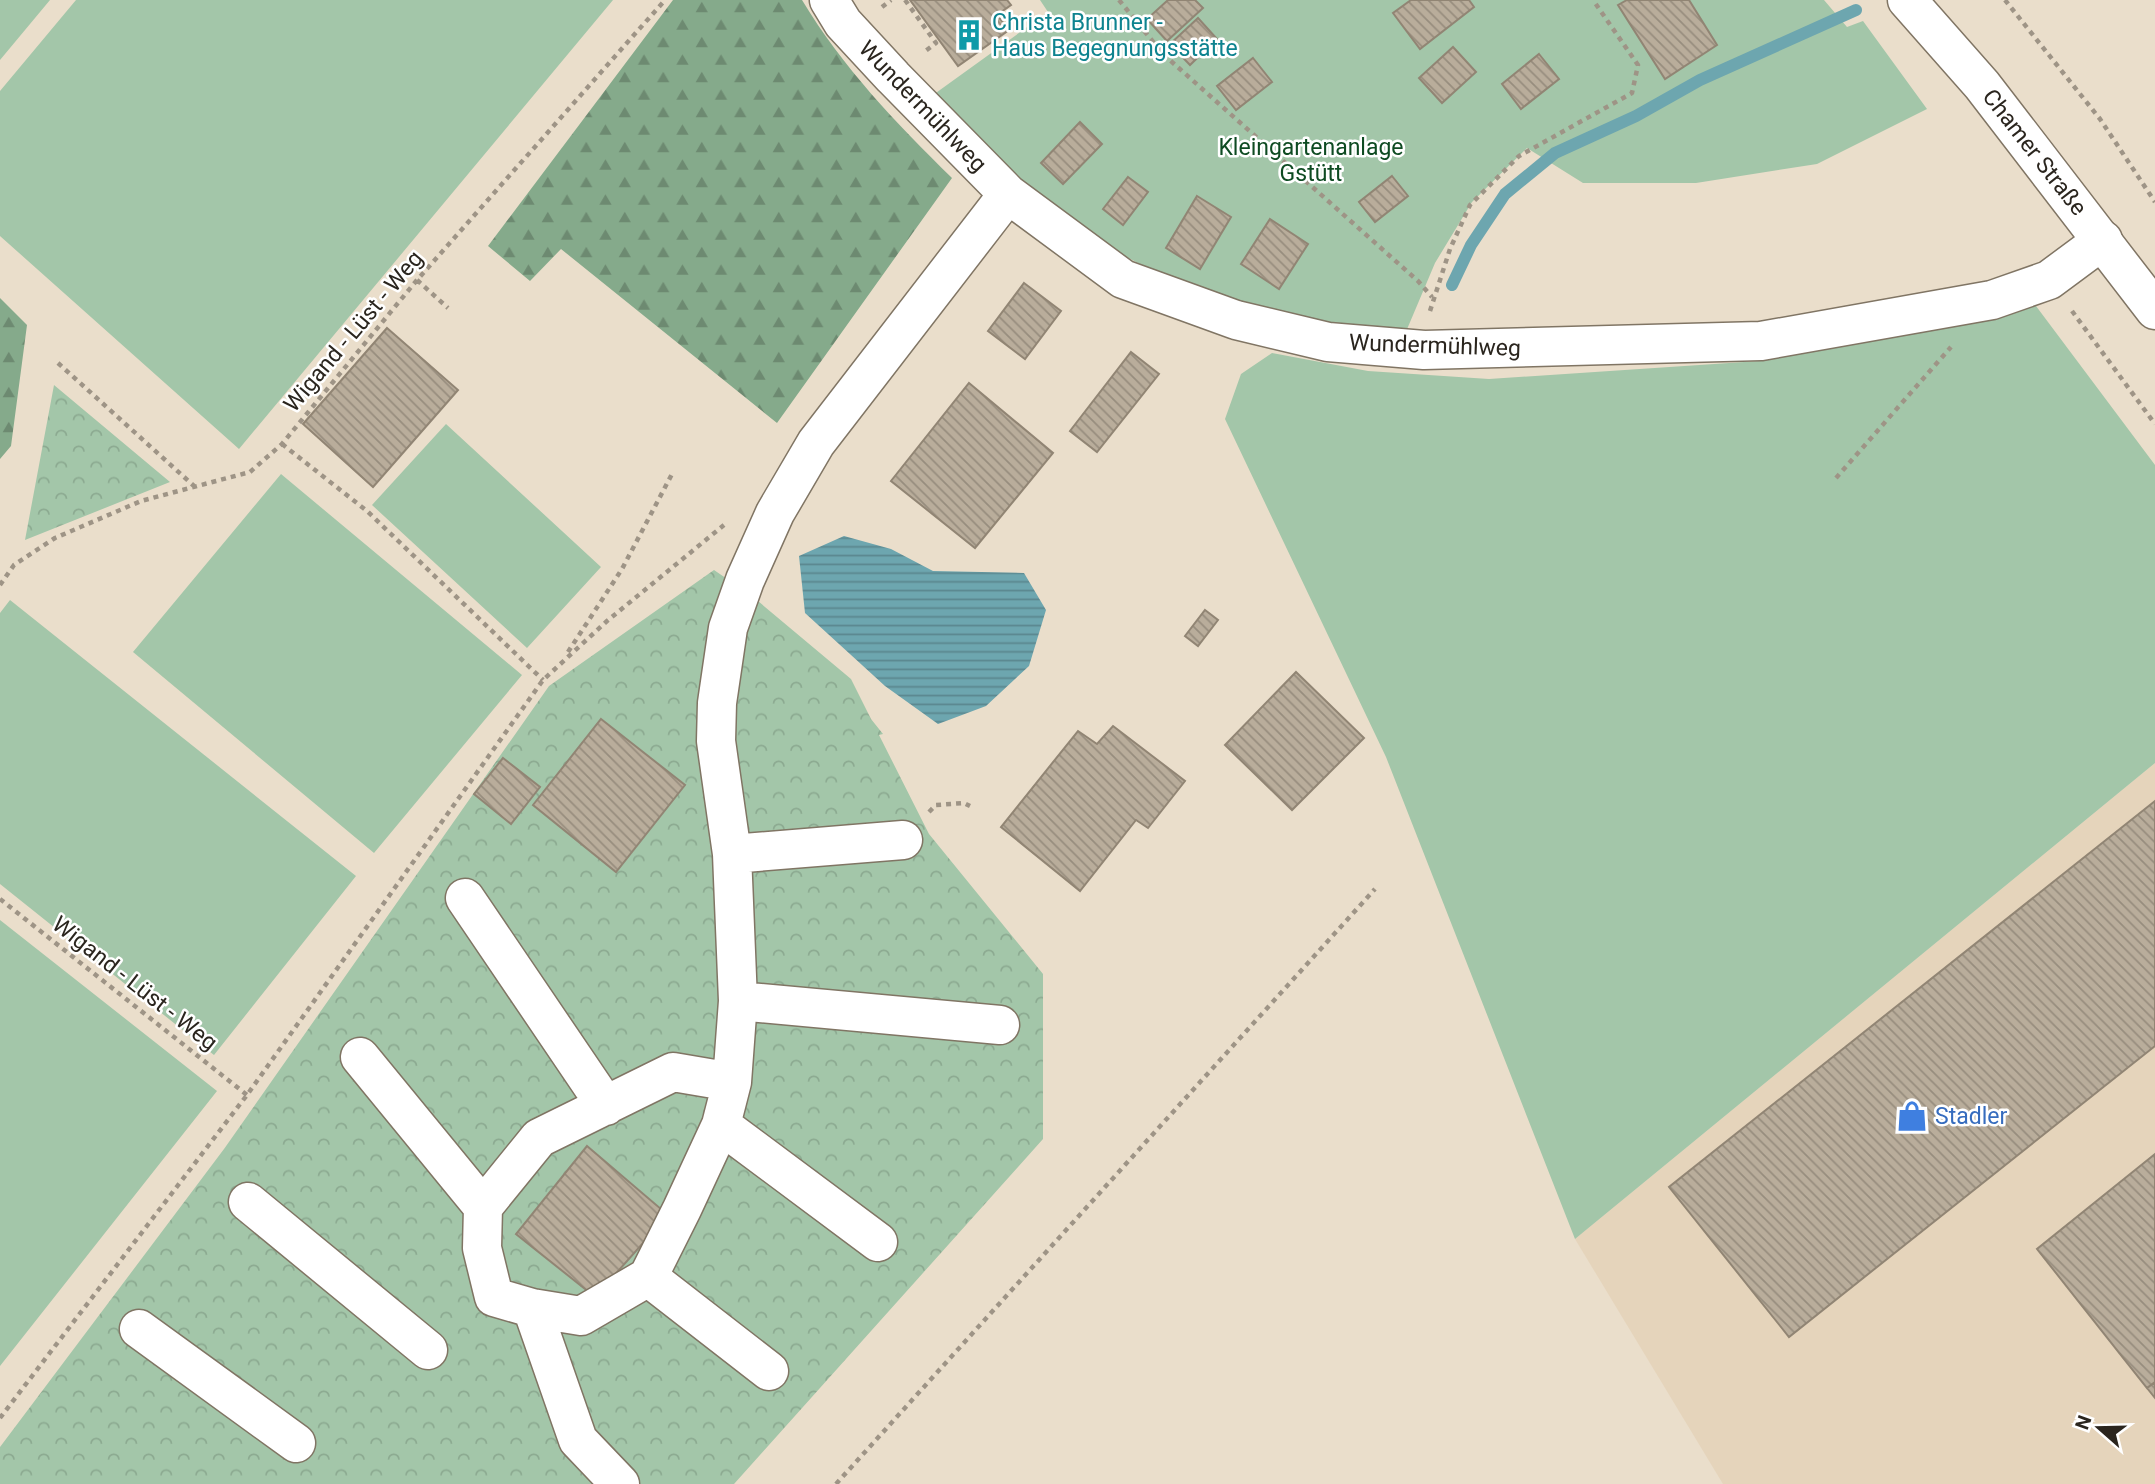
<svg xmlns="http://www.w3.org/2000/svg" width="2155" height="1484" font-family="Roboto,sans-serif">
	<defs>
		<pattern id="forest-firs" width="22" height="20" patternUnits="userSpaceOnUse" patternTransform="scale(1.75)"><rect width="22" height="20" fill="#85aa8b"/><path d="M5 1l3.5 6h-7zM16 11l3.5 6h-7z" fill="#6d8a71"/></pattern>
		<pattern id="park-crowns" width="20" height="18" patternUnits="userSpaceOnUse" patternTransform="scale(1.75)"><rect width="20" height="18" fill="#a3c6a9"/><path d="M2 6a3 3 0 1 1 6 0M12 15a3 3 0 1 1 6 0" fill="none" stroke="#8caa91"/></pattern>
		<pattern id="water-rules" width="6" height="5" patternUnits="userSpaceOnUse" patternTransform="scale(1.75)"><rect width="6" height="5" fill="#6da6af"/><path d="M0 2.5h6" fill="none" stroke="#5a878e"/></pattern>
		<pattern id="building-back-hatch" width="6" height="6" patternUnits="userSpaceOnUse" patternTransform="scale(1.75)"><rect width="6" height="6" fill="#b9ad9b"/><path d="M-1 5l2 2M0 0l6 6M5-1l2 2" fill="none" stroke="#978d7e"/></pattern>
	</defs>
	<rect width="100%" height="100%" fill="#eadecb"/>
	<!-- built -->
	<path fill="#e5d4bb" d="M2155 763V1484H1723L1575 1239Z"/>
	<!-- forest -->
	<path fill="url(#forest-firs)" d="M673 0H802C843 68 896 123 952 178L777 423 561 249 530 281 488 246Z
		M0 298 27 325 11 446 0 459Z"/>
	<!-- park -->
	<path fill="url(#park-crowns)" d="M54 385 170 482 25 540Z
		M714 570 752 596 851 679 871 719 883 734 879 735 929 834 1043 974V1139L734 1484H0V1447L224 1149 549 686Z"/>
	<!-- garden -->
	<path fill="#a3c6a9" d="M0 0H50L0 60Z
		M76 0H613L239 449 0 236V91Z
		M1040 0H1824L1847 27 1863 21 1927 109 1817 164 1696 183H1583L1527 148 1472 202 1435 263 1405 334 1307 325 1205 298 1119 253 1031 190 933 95 1048 12Z
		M2036 306 2155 465V763L1575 1239 1386 757 1225 419 1241 374 1272 353 1368 371 1489 379 1759 361Z
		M446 424 601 567 527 648 372 505Z
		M281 474 522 675 374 853 133 652Z
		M10 600 356 876 214 1055 0 884V613Z
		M0 920 217 1091 0 1366Z"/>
	<!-- water -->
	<path fill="url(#water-rules)" d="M844 536 891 549 933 571 1024 573 1046 610 1029 666 986 706 938 724 885 686 805 613 799 556Z"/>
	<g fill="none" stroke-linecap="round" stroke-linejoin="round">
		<!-- stream -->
		<path stroke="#6da6af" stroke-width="12" d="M1452 285 1471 245 1505 194 1555 153 1636 116 1700 80 1856 10"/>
	</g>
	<!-- building -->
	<path fill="url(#building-back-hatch)" stroke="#918574" stroke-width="2" d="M910 0H1007L1011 5 997 15 1009 30 958 66Z
		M1168 0H1195L1203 8 1167 41 1147 19Z
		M1411 0H1469L1474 7 1420 49 1393 13Z
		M1627 0H1689L1717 45 1665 79 1618 5Z
		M1198 18 1217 39 1190 65 1170 44Z
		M1453 47 1476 72 1442 103 1419 78Z
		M1539 54 1559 79 1521 109 1502 84Z
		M1253 58 1272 82 1236 110 1217 86Z
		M1080 122 1102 144 1063 184 1041 163Z
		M1392 176 1408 196 1375 222 1359 202Z
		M1128 177 1148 192 1123 225 1103 209Z
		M1197 196 1231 217 1200 269 1166 248Z
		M1270 219 1308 244 1279 289 1241 264Z
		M1024 283 1061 311 1025 359 988 331Z
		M387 328 458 390 373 487 303 424Z
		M1131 352 1159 374 1097 452 1070 431Z
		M969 383 1053 453 975 548 891 481Z
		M1205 610 1218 620 1198 646 1185 636Z
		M1296 672 1364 738 1292 810 1225 745Z
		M601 719 685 785 616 872 533 805Z
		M1113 726 1185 781 1148 828 1136 820 1080 891 1001 827 1078 731 1097 744Z
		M503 758 540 787 511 824 474 794Z
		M2155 801V1046L1789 1337 1669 1187Z
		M587 1146 668 1215 595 1297 516 1234Z
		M2155 1154V1382L2147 1388 2037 1249Z
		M2155 1382V1398L2147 1388Z"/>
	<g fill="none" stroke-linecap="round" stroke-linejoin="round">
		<defs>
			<path id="minor" d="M829 0 843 23 893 77 1008 194 1123 279 1236 320 1328 342 1424 350 1761 341 1992 300 2049 280 2103 240
				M732 854 903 840
				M465 898 606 1106
				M738 1001 1000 1025
				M360 1057 483 1207
				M732 1082 673 1072 539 1138 483 1207 482 1248 494 1297 532 1308 581 1316 648 1277 682 1209 721 1125 732 1082 738 1001 732 854 716 741 717 703 728 628 745 580 775 513 816 443 1008 194
				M721 1125 878 1242
				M248 1202 428 1350
				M648 1277 769 1371
				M532 1308 578 1440 620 1484
				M139 1329 296 1443"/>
			<path id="major" d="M1907 0 1982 85 2155 310"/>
		</defs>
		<!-- minor casing -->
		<use href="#minor" stroke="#807564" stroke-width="41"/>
		<!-- major casing -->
		<use href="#major" stroke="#807564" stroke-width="41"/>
		<!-- path -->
		<path stroke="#9e9486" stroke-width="4.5" stroke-dasharray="5 5" stroke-linecap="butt" d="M905 0 936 43 924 52
			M1119 0 1163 54 1418 281 1432 297
			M2005 0 2100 119 2155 202
			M882 7 891 0
			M417 280 448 308
			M1430 311 1450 249 1470 205 1519 156 1632 93 1638 65 1593 0
			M2072 311 2155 424
			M58 363 194 486
			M282 444 367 511 543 680
			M1836 478 1951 347
			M0 585 14 565 55 538 141 501 250 472 282 444 417 280 665 0
			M568 652 622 569 672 474
			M929 812 936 805 964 803 970 806
			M0 899 247 1095
			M0 1418 247 1095 543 680 607 621 724 525
			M836 1484 1375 889"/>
		<!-- minor -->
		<use href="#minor" stroke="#fff" stroke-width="38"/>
		<!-- major -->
		<use href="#major" stroke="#fff" stroke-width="38"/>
	</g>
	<!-- icons -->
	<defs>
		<symbol id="building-bare" viewBox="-9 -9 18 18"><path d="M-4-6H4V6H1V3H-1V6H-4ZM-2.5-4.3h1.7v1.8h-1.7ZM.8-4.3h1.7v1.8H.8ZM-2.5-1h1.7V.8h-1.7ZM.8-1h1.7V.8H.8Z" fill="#0f9aa8" stroke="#fff" stroke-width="2.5" paint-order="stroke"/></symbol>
		<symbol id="shop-bare" viewBox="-9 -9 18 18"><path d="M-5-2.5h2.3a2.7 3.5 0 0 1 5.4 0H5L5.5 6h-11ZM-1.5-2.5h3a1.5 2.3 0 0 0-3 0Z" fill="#3f7fe0" stroke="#fff" stroke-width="2.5" paint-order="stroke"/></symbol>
	</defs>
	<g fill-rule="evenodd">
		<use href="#building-bare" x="947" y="13" width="44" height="44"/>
		<use href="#shop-bare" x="1890" y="1094" width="44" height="44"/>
	</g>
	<g text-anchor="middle" stroke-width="5" stroke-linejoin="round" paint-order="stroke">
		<!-- culture labels -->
		<g font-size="23" fill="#0d838f" stroke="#fff" text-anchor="start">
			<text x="992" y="30">Christa Brunner -<tspan x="992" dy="26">Haus Begegnungsstätte</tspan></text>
		</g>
		<!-- street labels -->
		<g font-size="23" fill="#2a251e" stroke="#fff">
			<text transform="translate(923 106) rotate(46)" y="8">Wundermühlweg</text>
			<text transform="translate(2035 152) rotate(52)" y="8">Chamer Straße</text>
			<text transform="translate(353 331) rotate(-50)" y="8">Wigand - Lüst - Weg</text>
			<text transform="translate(1435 345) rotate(2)" y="8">Wundermühlweg</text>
			<text transform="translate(135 983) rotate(38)" y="8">Wigand - Lüst - Weg</text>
		</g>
		<!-- park labels -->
		<g font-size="23" fill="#0e4b22" stroke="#fff">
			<text x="1311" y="155">Kleingartenanlage<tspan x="1311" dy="26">Gstütt</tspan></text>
		</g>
		<!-- shop labels -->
		<g font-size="23" fill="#366cbe" stroke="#fff" text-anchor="start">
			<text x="1935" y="1124">Stadler</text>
		</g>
	</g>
	<!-- north arrow -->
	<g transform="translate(2099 1428) rotate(290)" stroke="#ffffff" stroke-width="5" paint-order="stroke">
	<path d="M0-5L12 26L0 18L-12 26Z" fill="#2a251e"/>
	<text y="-10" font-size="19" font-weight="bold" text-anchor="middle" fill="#2a251e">N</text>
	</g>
</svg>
